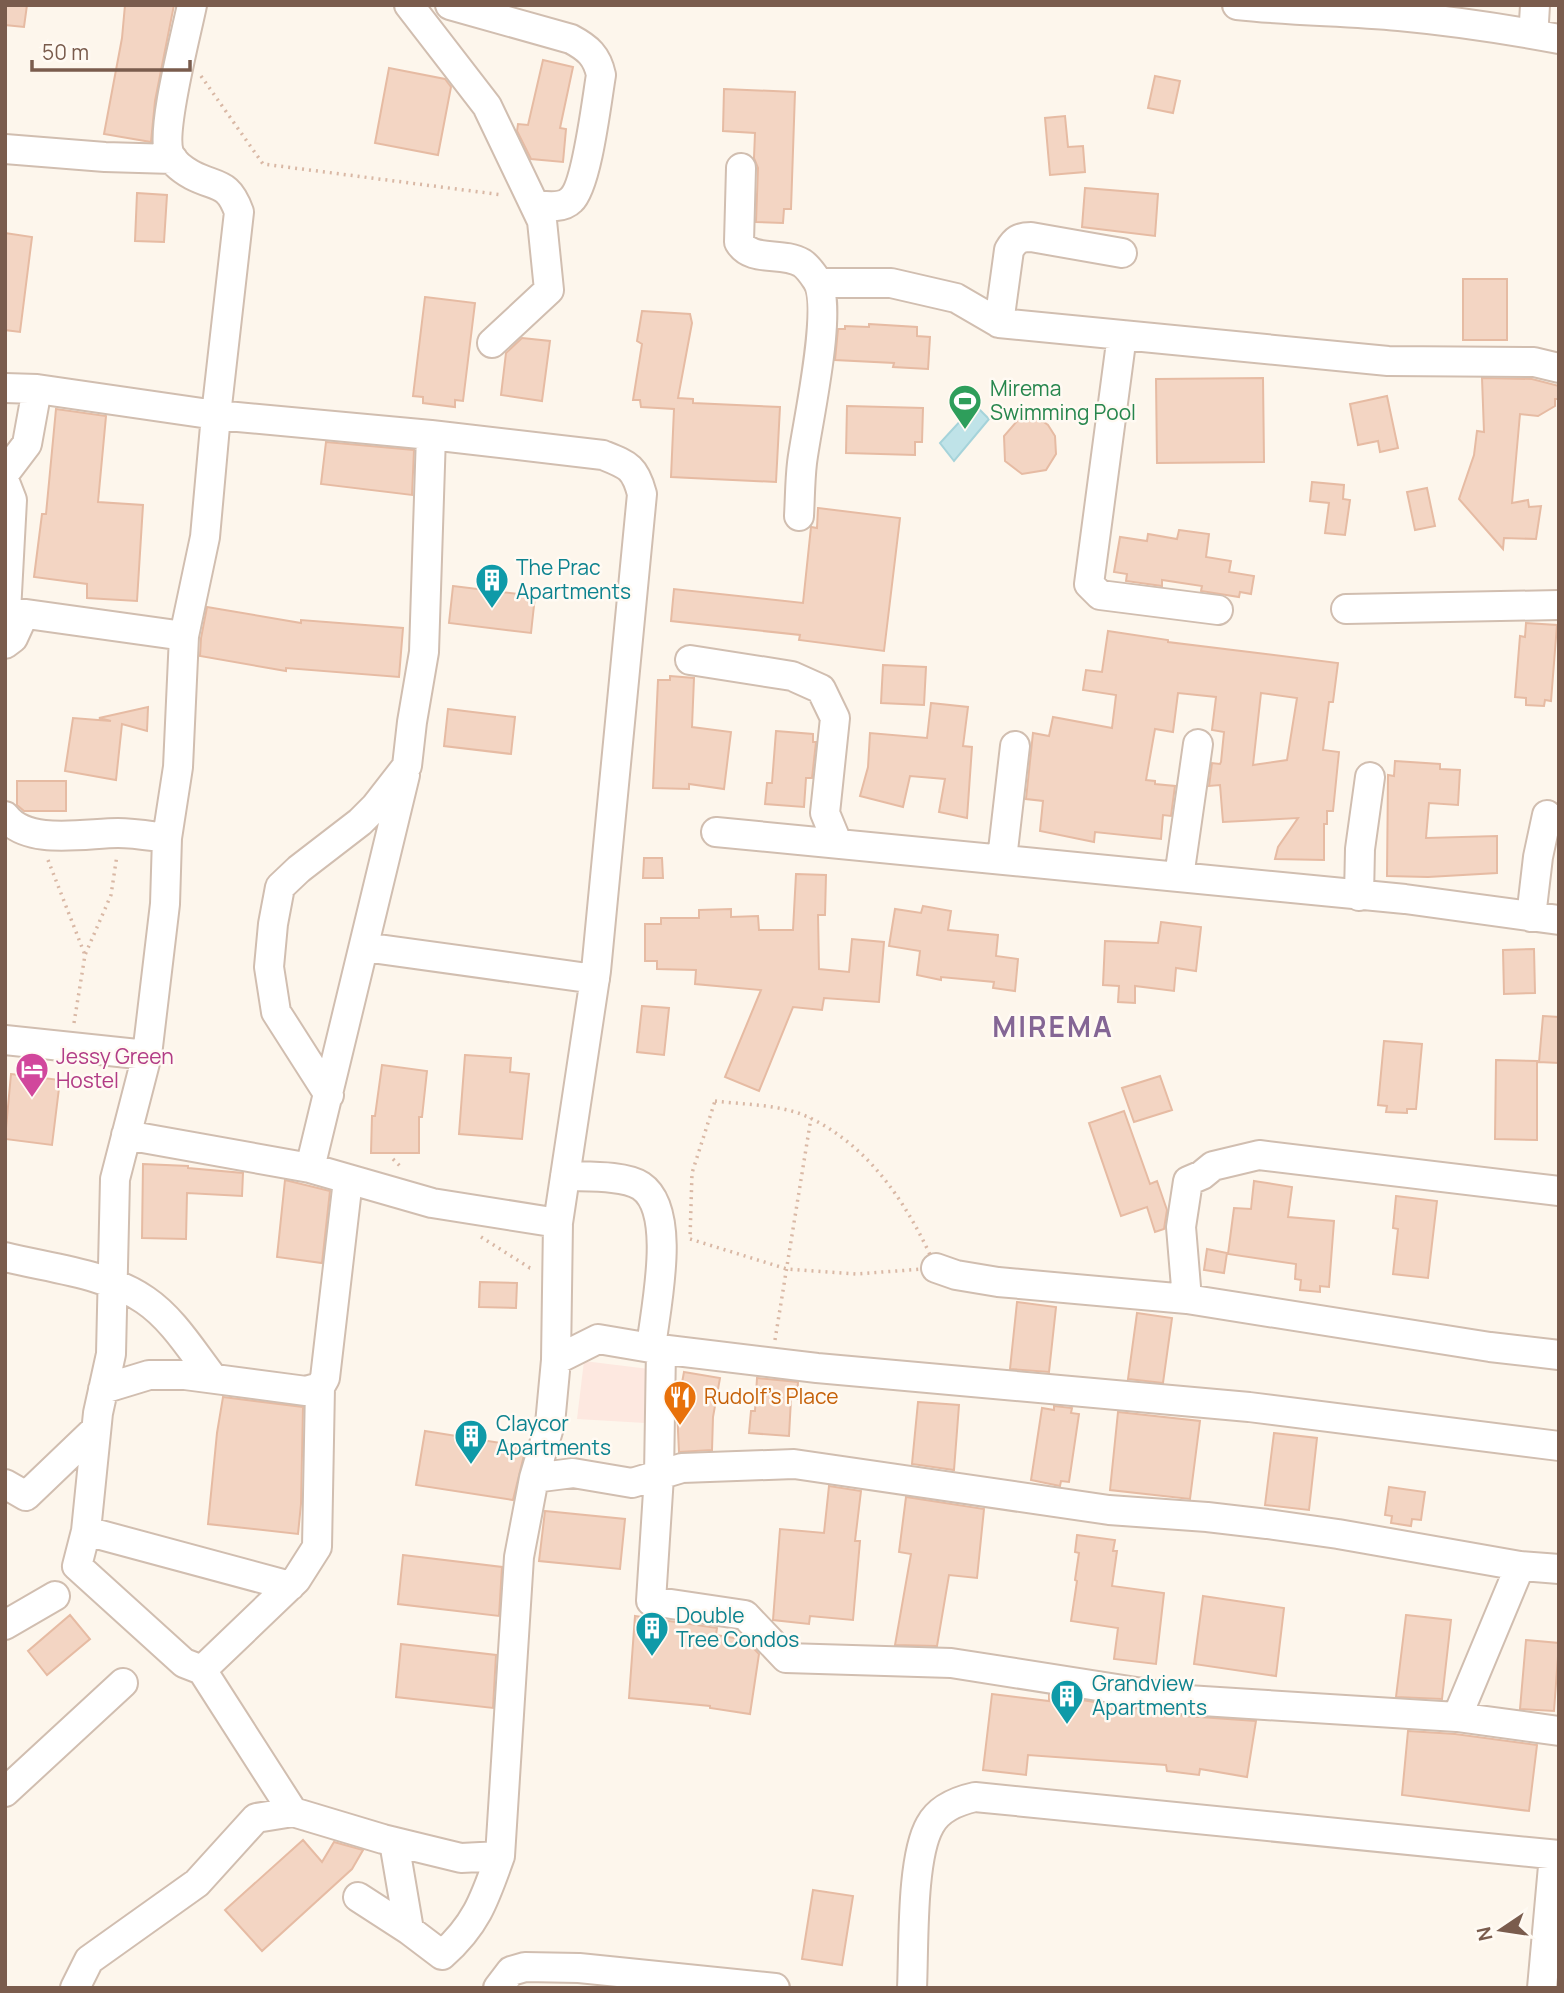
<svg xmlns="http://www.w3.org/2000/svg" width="1564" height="1993" font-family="Manrope,sans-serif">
	<rect width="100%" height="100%" fill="#fdf6ec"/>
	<!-- commercial -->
	<path fill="#fde8e0" d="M584 1361 649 1369 645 1423 577 1419Z"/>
	<!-- water -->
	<path fill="#bfe3e8" stroke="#a5d3da" stroke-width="2" d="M975 405 989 419 954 461 940 443Z"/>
	<!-- building -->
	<path fill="#f3d5c3" stroke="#e6bba3" stroke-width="2" fill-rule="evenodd" d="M5 5H27L24 27 5 25Z
		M125 5H174L155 101 151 142 104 134 122 38Z
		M543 60 573 67 560 128 566 129 563 162 531 159 517 131 518 124 528 125Z
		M389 68 445 79 451 87 438 155 375 143Z
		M1155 76 1180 81 1173 113 1148 108Z
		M724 89 795 92 791 209H784L783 223 756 222 758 168 754 158 755 133 723 131Z
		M1065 116 1068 147 1083 146 1085 172 1050 175 1045 118Z
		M1085 188 1158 194 1155 236 1082 227Z
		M137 193 167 195 164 242 135 241Z
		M5 233 32 237 20 332 5 330Z
		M1463 279H1507V340H1463Z
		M425 297 475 303 463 401 455 400V407L423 403V397L413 396Z
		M642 311 690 314 692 323 678 398 693 399V403L780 407 776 482 671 477 674 409 641 407 640 400H633L642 344 637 341Z
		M869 324 917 327V336L930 337 928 369 893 367 894 363 835 360 838 329H845V326L869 327Z
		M522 338 550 341 542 401 501 395 506 353Z
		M1263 378 1264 462 1157 463 1156 379Z
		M1482 378 1532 379 1559 386V399H1555V406L1538 416 1520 414 1512 503 1528 500 1529 507 1541 506 1536 539 1504 538 1503 549 1459 499 1474 455 1477 431 1484 432Z
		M1387 396 1398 448 1380 452 1378 441 1358 445 1350 404Z
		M847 406 923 408 922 442H915V455L846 453Z
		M56 409 106 416 98 502 143 505 137 601 87 598V584L34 577 42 514H46Z
		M1038 418 1048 425 1055 436 1056 454 1046 470 1022 474 1005 461 1004 436 1018 420Z
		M326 442 414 450 412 495 321 484Z
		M1312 482 1344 485 1343 499 1350 500 1345 535 1325 533 1329 503 1310 501Z
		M1427 488 1435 526 1415 530 1407 492Z
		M818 508 900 518 884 651 799 640 800 635 671 621 674 589 803 603 811 527 817 528Z
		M1179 530 1209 534 1206 557 1231 561 1229 572 1254 576 1251 594 1240 592 1239 597 1201 591 1202 586 1162 580V586L1126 581 1127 574 1114 572 1120 537 1147 541 1148 534 1177 539Z
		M453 586 535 596 531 633 449 623Z
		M207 607 301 623V620L403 628 399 677 286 668V671L200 656 201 638Z
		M1526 623 1557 625 1551 701 1545 700 1544 706 1526 705V698L1515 697 1520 636 1525 637Z
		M1108 631 1168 640V642L1338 663 1333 702H1329L1323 750 1339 752 1333 811H1327V824H1324V860L1275 859 1278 847 1298 818 1223 822 1220 785 1209 786 1212 763 1220 764 1221 762 1224 732 1212 730 1216 697 1178 693 1173 732 1155 729 1146 780 1155 781V784L1175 786 1171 816 1163 815 1161 839 1095 832 1094 842 1040 831 1043 801 1026 799 1033 733 1049 736 1053 717 1112 728 1116 695 1083 690 1086 670 1102 672ZM1261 693 1297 698 1287 760 1253 765Z
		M883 665 926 667 924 705 881 703Z
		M670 676 694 678 692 727 731 732 724 789 689 784V789L653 788 658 680H670Z
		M931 703 968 707 963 746 972 747 967 818 939 812 945 779 910 776 903 807 860 796 868 767 870 733 927 738Z
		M148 707 147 731 122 724 116 780 65 771 73 718 111 721 99 718Z
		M448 709 515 717 511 754 444 746Z
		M776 731 813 734V742H816L812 778H806L804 807 765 804 767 783H772Z
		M1395 761 1440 764V769L1460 770 1458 805 1429 803 1426 838 1497 836V873L1428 877 1387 876 1388 775 1394 776Z
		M17 781H66V811H24L17 805Z
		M644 858H662L663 878H643Z
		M796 874 826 875 825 915H818L819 969 849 972 852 939 884 942 879 1002 824 998 822 1010 793 1007 759 1091 725 1077 761 990 695 984 696 970 657 969V961H645V924H661V918H699V910L731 909V917L758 916 759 930H793Z
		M923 906 951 911 948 930 998 935 996 956 1018 959 1015 991 993 988 994 982 941 977V980L917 975 920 951 889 946 895 909 921 913Z
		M1161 922 1201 927 1196 971 1176 968 1174 991 1135 986V1003L1118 1002 1119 986 1103 985 1105 941 1158 943Z
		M1534 949 1535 993 1504 994 1503 950Z
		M642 1006 669 1008 664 1055 637 1052Z
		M1543 1016 1559 1017V1063L1539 1062Z
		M1384 1041 1422 1044 1416 1109H1407V1113L1386 1112 1387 1106 1378 1105Z
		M465 1055 511 1058 510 1072 529 1074 522 1139 459 1134Z
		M1496 1060 1537 1061V1140L1495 1139Z
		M382 1065 427 1071 422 1117H419V1153H371L372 1116H375Z
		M11 1074 60 1080 52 1145 5 1139Z
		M1160 1076 1172 1110 1134 1122 1122 1088Z
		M1124 1111 1150 1184 1157 1181 1167 1210 1164 1229 1155 1232 1147 1207 1121 1216 1089 1123Z
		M143 1164 188 1166V1168L243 1173 242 1196 187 1193 186 1239 142 1238Z
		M285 1180 330 1191 322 1263 277 1257Z
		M1254 1181 1292 1187 1288 1217 1334 1221 1329 1287 1320 1286V1292L1300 1290 1301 1280 1295 1279 1296 1264 1228 1254 1234 1208 1251 1209Z
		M1396 1196 1437 1201 1428 1278 1393 1274 1398 1229 1393 1228Z
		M1207 1249 1227 1253 1224 1273 1204 1270Z
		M480 1282 517 1283 516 1308 479 1307Z
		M1017 1302 1056 1307 1049 1372 1010 1369Z
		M1137 1313 1172 1318 1163 1383 1128 1379Z
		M684 1372 720 1378 713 1417 712 1450 679 1452 677 1410Z
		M757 1378 798 1382 797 1399H791L789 1436 749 1433 751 1411H755Z
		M223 1397 303 1407 301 1504 298 1534 208 1524 217 1433Z
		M918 1402 959 1405 954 1470 912 1464Z
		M1054 1406 1072 1408 1071 1413 1079 1414 1069 1482 1061 1481 1060 1486 1031 1480 1042 1408 1054 1410Z
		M1118 1412 1200 1421 1190 1499 1110 1490Z
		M425 1431 526 1447 513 1500 416 1485Z
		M1274 1433 1317 1438 1309 1510 1265 1505Z
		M829 1486 861 1491 855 1541H860L853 1620 810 1616 809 1624 773 1620 780 1529 824 1533Z
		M1389 1487 1425 1492 1421 1520 1412 1519 1411 1526 1391 1523 1392 1516 1385 1515Z
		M906 1497 984 1509 977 1578 949 1575 937 1646 895 1645 911 1554 899 1552Z
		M545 1511 625 1519 620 1569 539 1561Z
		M1077 1535 1115 1540 1113 1551H1117L1112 1586 1164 1593 1156 1664 1114 1659 1118 1628 1071 1621 1077 1581 1075 1580 1079 1553 1075 1552Z
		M403 1555 502 1567 499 1616 398 1604Z
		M1203 1596 1284 1608 1276 1676 1194 1664Z
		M70 1615 90 1639 47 1675 28 1651Z
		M1406 1615 1451 1620 1442 1699 1396 1697Z
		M635 1616 717 1628 716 1635 746 1640 759 1654 750 1714 710 1708V1706L629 1698Z
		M1526 1640 1559 1643 1554 1711 1520 1709Z
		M401 1644 496 1655 493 1708 396 1697Z
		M992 1694 1049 1701V1695L1185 1716 1256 1721 1247 1777 1200 1769 1199 1775 1167 1771 1166 1765 1028 1755 1026 1775 983 1770Z
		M1408 1731 1455 1734 1537 1745 1529 1811 1402 1795Z
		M303 1840 322 1862 334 1842 363 1850 352 1869 262 1951 225 1910Z
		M813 1890 853 1896 842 1965 802 1959Z"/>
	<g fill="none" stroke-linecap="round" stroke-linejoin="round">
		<defs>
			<path id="minor" d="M192 5C186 35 161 129 169 153 173 163 183 170 192 175 217 188 228 181 239 212L216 415 205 537 184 636 178 767 167 838 165 904 147 1055 115 1179 111 1354 98 1413 86 1531 77 1566 184 1663 202 1670 293 1812
				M409 5 487 106 542 221 549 290 492 343
				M450 5 571 39C588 48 597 56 601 75 597 98 587 186 571 200 562 209 546 206 535 205
				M1237 5C1291 11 1345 11 1399 16 1453 21 1506 29 1559 39
				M1534 22 1535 5
				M5 149 105 157 173 159
				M741 168 739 242C751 263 782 251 802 263 808 267 812 273 816 279 835 304 806 428 802 463 800 480 800 498 799 516
				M819 283H891L956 298 999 323 1388 361 1534 362 1559 368
				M999 323 1009 250C1015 240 1019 237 1031 237L1122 253
				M1122 335 1089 584 1100 595 1218 610
				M5 388 37 389 216 415 431 435 603 455C628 465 635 467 642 494L596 971 558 1223 556 1360 550 1424 534 1478 519 1557 500 1856 461 1858 383 1839 293 1812 256 1818 197 1883 89 1960 75 1988
				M5 473 27 444 37 389
				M5 482 12 500 6 612
				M1346 609 1559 605
				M5 611 184 636
				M5 644 13 638 24 614
				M690 660 792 676 821 689 835 718 825 813 837 842
				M5 816C27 846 86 833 118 833 134 833 151 836 167 838
				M716 832 1405 899 1559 920
				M1002 859 1015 746
				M1179 877 1198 744
				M1359 896 1360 849 1370 777
				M1531 917 1538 857 1547 815
				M364 947 595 979
				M5 1040 147 1055
				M329 1095 276 1012 269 967 273 924 280 887 299 869 360 822 375 807 407 766 412 722 424 652 431 435
				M126 1135 310 1168 432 1203 558 1223
				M310 1168 405 775
				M565 1176C586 1177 624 1175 641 1186 678 1211 655 1309 651 1348
				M5 1257C49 1268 108 1274 145 1300 173 1319 192 1351 213 1378
				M936 1268 956 1275 998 1282 1187 1299 1490 1347 1559 1355
				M1187 1299 1181 1227 1188 1181 1202 1175 1213 1166 1259 1155 1559 1191
				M661 1349 659 1476 651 1601 745 1615 786 1658 951 1663 1187 1700 1457 1717 1559 1731
				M556 1360 598 1339 651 1348 817 1368 1249 1407 1559 1446
				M103 1389 149 1375H185L306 1391 320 1387 325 1378 348 1180
				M534 1478 573 1473 632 1483 682 1468 794 1464 1109 1510 1207 1517 1267 1524 1338 1534 1520 1566 1559 1569
				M5 1484 26 1496 96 1429
				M86 1531 290 1586
				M5 1625 55 1596
				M202 1670 296 1580 317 1547 320 1387
				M1457 1717 1520 1566
				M5 1792 123 1683
				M394 1842 409 1930
				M358 1897 409 1930 442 1955C477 1924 485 1898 500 1856
				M498 1988 511 1971 525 1967 579 1968 775 1988
				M912 1988C914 1947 911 1858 930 1825 939 1808 957 1801 975 1797L1559 1855
				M1542 1988 1554 1855"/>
		</defs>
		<!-- minor casing -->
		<use href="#minor" stroke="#d1beb0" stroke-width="32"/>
		<!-- path -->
		<path stroke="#d9b8a5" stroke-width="3.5" stroke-dasharray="2 5" stroke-linecap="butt" d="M201 76 263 164 503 195
			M48 860 85 955
			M74 1023 85 955 111 895 117 855
			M715 1101C746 1105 782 1104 810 1118 871 1147 910 1208 936 1268L856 1274 787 1269 690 1239 692 1173Z
			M393 1159 402 1168
			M481 1237 530 1268H534
			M775 1340 811 1118"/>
		<!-- minor -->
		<use href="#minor" stroke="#fff" stroke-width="28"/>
	</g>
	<!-- icons -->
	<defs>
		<symbol id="stadium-pin" viewBox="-11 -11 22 30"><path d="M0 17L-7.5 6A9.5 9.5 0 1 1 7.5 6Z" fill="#2e9e5b" stroke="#fffaf3"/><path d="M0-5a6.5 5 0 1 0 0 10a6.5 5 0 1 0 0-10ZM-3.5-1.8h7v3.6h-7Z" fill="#fff"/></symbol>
		<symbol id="building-pin" viewBox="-11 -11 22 30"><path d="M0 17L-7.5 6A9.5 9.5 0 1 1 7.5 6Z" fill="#0f9aa8" stroke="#fffaf3"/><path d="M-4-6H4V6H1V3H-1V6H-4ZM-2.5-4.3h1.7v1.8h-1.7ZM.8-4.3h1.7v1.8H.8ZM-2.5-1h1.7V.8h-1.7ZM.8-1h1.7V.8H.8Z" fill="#fff"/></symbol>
		<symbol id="hotel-pin" viewBox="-11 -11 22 30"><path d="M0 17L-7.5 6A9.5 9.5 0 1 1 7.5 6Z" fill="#d1479c" stroke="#fffaf3"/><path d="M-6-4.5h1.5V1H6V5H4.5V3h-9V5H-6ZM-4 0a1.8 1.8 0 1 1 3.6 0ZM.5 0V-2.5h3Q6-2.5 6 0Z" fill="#fff"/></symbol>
		<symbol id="restaurant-pin" viewBox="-11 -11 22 30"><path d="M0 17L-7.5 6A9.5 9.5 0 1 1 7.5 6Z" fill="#e8710a" stroke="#fffaf3"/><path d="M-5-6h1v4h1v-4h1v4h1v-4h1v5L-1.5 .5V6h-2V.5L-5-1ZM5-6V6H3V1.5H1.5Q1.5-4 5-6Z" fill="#fff"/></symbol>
	</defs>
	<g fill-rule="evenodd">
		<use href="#stadium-pin" x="946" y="382" width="38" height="52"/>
		<use href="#building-pin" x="473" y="561" width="38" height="52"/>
		<use href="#hotel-pin" x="13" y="1050" width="38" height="52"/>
		<use href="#restaurant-pin" x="661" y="1378" width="38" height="52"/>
		<use href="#building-pin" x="452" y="1417" width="38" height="52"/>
		<use href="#building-pin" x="633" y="1609" width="38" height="52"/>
		<use href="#building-pin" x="1048" y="1677" width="38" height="52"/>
	</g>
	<g text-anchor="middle" stroke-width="5" stroke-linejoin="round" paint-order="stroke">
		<!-- leisure labels -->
		<g font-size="21" fill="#27864d" stroke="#fffaf3" text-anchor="start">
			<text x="990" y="396">Mirema<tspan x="990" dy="24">Swimming Pool</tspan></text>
		</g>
		<!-- culture labels -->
		<g font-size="21" fill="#0d838f" stroke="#fffaf3" text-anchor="start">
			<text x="516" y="575">The Prac<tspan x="516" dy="24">Apartments</tspan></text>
			<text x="496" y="1431">Claycor<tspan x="496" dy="24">Apartments</tspan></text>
			<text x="676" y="1623">Double<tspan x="676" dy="24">Tree Condos</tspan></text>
			<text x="1092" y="1691">Grandview<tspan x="1092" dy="24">Apartments</tspan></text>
		</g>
		<!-- hotel labels -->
		<g font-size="21" fill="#b23c85" stroke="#fffaf3" text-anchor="start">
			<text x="56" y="1064">Jessy Green<tspan x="56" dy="24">Hostel</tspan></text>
		</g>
		<!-- food labels -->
		<g font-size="21" fill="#c56008" stroke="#fffaf3" text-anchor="start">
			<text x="704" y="1404">Rudolf's Place</text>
		</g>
		<!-- district labels -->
		<g font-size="28" font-weight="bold" letter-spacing="2" fill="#846695" stroke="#fffaf3">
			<text x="1053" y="1037">MIREMA</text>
		</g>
	</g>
	<!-- border -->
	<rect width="1564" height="1993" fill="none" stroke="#7a5c4d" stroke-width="14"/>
	<!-- north arrow -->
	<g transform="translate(1501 1930) rotate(257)" stroke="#fffaf3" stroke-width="5" paint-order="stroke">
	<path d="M0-5L12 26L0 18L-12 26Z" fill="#7a5c4d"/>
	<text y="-10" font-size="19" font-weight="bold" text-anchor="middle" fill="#7a5c4d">N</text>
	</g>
	<!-- scale -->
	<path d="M32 60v10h158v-10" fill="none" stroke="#7a5c4d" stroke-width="3.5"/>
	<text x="42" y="60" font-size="21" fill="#7a5c4d" stroke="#fffaf3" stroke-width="5" paint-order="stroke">50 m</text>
</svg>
